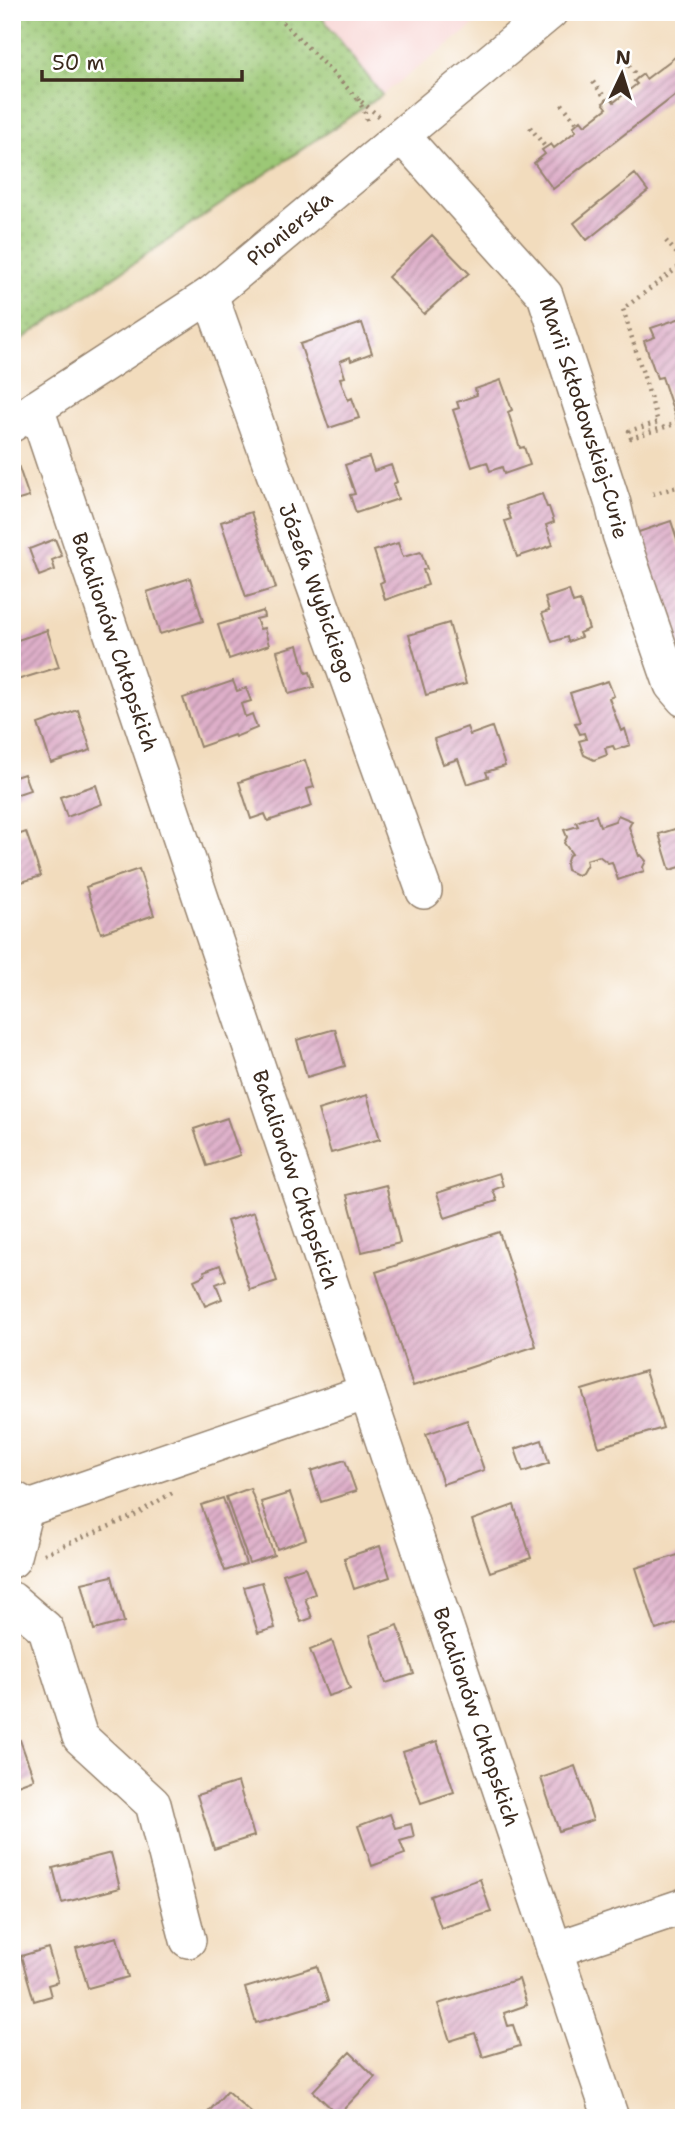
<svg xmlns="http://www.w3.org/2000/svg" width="696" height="2130" font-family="'Shantell Sans',sans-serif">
	<defs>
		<pattern id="grass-dots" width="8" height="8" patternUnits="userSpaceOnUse" patternTransform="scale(1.75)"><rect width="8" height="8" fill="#9cc876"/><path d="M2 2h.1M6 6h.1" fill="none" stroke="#80a360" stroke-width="1.8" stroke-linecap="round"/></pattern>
		<pattern id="building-hatch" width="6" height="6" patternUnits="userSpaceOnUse" patternTransform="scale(1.75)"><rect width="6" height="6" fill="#deafc9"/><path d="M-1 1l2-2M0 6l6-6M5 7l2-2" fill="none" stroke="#b58fa3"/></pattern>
	</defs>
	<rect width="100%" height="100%" fill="#fff"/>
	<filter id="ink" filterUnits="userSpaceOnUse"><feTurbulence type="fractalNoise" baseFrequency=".0143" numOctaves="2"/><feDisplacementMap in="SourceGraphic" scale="14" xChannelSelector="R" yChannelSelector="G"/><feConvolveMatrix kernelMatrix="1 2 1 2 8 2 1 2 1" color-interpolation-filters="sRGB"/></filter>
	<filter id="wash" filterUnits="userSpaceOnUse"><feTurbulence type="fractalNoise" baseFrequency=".00686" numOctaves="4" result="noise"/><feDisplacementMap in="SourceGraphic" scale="28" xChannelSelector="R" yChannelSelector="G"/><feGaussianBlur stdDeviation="1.57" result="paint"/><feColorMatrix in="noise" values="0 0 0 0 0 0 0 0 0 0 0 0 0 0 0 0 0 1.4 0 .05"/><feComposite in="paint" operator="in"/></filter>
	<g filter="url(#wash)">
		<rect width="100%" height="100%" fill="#f2dcbd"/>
		<!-- built -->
		<path fill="#f7d0cf" d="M318 12H491L382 95Z"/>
		<!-- grass -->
		<path fill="url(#grass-dots)" stroke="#6c794a" stroke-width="2" d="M12 12H318L382 95 12 346Z"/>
		<g id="blocks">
			<!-- building -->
			<path fill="url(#building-hatch)" d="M679 54 684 60V103L677 94 553 189 534 163 545 154 542 150 551 144 554 148 576 131 573 127 581 120 585 125 607 108 603 103 607 100 611 98 614 102 637 84 634 81 643 74 646 79Z
				M635 174 648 191 587 240 574 223Z
				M432 235 469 273 424 314 388 277Z
				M684 317V426L679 428 662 377 657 378 644 341 655 337 651 328Z
				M362 323 372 353 351 361 350 357 340 361 345 377 340 378 348 400 352 398 359 418 329 428 300 344Z
				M501 380 512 410 508 412 520 448 524 447 530 465 504 474 502 467 490 471 487 462 472 467 453 410 459 408 457 402 477 395 475 389Z
				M369 457 374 471 391 465 397 482 393 484 398 499 356 513 350 495 355 494 345 465Z
				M17 462 29 497 12 502V463Z
				M542 494 547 507H549L554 522 546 525 553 545 517 557 505 521 511 519 506 506Z
				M251 512 276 588 246 597 221 522Z
				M671 521 684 560V654L670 658 630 535Z
				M55 539 62 556 52 560 55 570 39 576 29 549Z
				M398 543 403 557 421 552 427 569 423 570 428 585 385 600 380 583 384 581 374 551Z
				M190 578 203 621 160 634 147 592Z
				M569 590 573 603 580 601 589 629 579 633 581 637 568 642 567 637 552 642 542 613 549 611 545 598Z
				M263 611 264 617 256 619 260 629 264 628 269 645 229 659 218 625Z
				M449 623 466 684 426 695 409 635Z
				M47 630 59 667 17 680 12 665V642Z
				M298 645 306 673 310 672 314 687 289 694 277 651Z
				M233 681 237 691 246 688 251 701 241 704 245 717 252 714 257 728 235 737 234 735 200 747 183 698Z
				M608 681 614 696 609 698 621 731 625 729 630 745 615 750 613 746 605 748 607 755 594 760 584 755 579 741 586 739 584 733 580 734 575 723 580 722 570 693Z
				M78 710 91 750 51 763 38 724Z
				M467 727 470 735 492 727 505 766 486 772 488 777 467 784 458 759 443 764 434 739Z
				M305 760 314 787 307 789 312 806 268 821 265 814 251 819 239 782Z
				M24 774 30 790 12 796V778Z
				M96 785 102 804 67 817 60 797Z
				M596 815 600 826 615 821 618 815 632 821 629 827 639 856 641 855 646 861 643 867 644 871 618 880 612 862 608 863 599 856 586 860 587 864 582 873 577 875 567 870 566 864 569 855 572 854 564 843 567 837 564 830 578 826 576 822Z
				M684 826V866L670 870 659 834Z
				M26 832 41 876 12 885V837Z
				M139 869 154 915 101 933 86 887Z
				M335 1029 345 1066 307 1077 297 1040Z
				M367 1095 380 1139 331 1153 318 1110Z
				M227 1118 240 1155 207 1166 194 1129Z
				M499 1173 503 1186 493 1190 497 1201 445 1218 437 1193Z
				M386 1185 400 1243 362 1252 347 1195Z
				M254 1212 277 1281 250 1290 227 1221Z
				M499 1232 536 1346 413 1386 376 1272Z
				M220 1265 226 1280 216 1284 222 1299 205 1306 194 1280 205 1275 204 1271Z
				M645 1371 663 1428 599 1447 582 1390Z
				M467 1420 484 1470 443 1484 426 1434Z
				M542 1440 549 1463 523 1472 515 1449Z
				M345 1460 356 1491 321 1502 311 1471Z
				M250 1488 274 1555 249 1563 226 1497Z
				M290 1493 306 1539 277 1549 261 1502Z
				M223 1498 246 1564 225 1571 201 1505Z
				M514 1505 531 1558 490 1572 472 1520Z
				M380 1546 390 1577 354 1589 344 1558Z
				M684 1553V1621L656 1630 636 1568Z
				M305 1567 315 1594 305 1598 312 1618 301 1622 283 1574Z
				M112 1576 124 1622 94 1630 82 1583Z
				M262 1582 275 1628 258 1633 244 1587Z
				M398 1625 414 1674 386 1683 370 1635Z
				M332 1641 350 1689 328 1696 310 1650Z
				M20 1740 34 1779 12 1787V1743Z
				M437 1741 454 1792 421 1803 403 1752Z
				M575 1766 593 1820 559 1831 541 1778Z
				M238 1782 254 1836 214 1849 197 1795Z
				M390 1814 395 1828 411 1824 414 1837 400 1841 405 1854 372 1866 358 1826Z
				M111 1853 120 1888 62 1903 53 1868Z
				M480 1879 491 1912 441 1928 430 1896Z
				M117 1937 128 1977 88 1988 76 1948Z
				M48 1948 58 1982 48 1985 51 1996 34 2001 21 1956Z
				M317 1966 328 2001 256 2023 245 1988Z
				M519 1979 527 2005 504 2013 508 2026 513 2025 520 2046 483 2057 475 2033 450 2041 438 2004Z
				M350 2052 375 2077 338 2115 313 2091Z
				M227 2091 257 2118H203Z"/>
		</g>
	</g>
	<g filter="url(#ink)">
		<use href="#blocks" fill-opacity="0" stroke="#96836e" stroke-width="2"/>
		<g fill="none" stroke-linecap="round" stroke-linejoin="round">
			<defs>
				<g id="minor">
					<path id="s1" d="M402 136 545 295 613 504 620 534 666 668 672 685 684 699"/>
					<path id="s2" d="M210 295 424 891"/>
					<path id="s3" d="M36 408 611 2118"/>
					<path id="s4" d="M12 424 210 295 550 12"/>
					<path d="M12 1498 26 1506H35L367 1392"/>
					<path d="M12 1560 26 1506"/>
					<path d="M12 1600 46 1629 80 1737 153 1804 188 1940"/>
					<path d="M554 1950 684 1906"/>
				</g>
			</defs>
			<!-- minor casing -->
			<use href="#minor" stroke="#96836e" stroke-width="38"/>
			<!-- path -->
			<path stroke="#96836e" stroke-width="4.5" stroke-dasharray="2 5" stroke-linecap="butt" d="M273 12 358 99 380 117
				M625 60 638 78
				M593 82 607 100
				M358 99 365 113 368 124
				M562 104 577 123
				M530 127 546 148
				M666 241 684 262
				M684 263 623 309 658 422 629 431 631 438 684 421
				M653 494 680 486 684 498
				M44 1554 131 1517 172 1493"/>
			<!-- minor -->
			<use href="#minor" stroke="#fff" stroke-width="35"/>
		</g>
	</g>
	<g text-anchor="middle" stroke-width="5" stroke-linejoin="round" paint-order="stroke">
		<!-- street labels -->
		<g font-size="21" fill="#3b2a1e" stroke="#fff">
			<text dy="7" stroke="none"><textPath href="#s4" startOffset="340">Pionierska</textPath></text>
			<text dy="7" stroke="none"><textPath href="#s1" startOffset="343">Marii Skłodowskiej-Curie</textPath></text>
			<text dy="7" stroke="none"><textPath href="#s2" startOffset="317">Józefa Wybickiego</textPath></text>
			<text dy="7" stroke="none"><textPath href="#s3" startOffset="247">Batalionów Chłopskich</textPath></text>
			<text dy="7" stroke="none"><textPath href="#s3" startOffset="814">Batalionów Chłopskich</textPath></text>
			<text dy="7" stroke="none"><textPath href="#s3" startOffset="1381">Batalionów Chłopskich</textPath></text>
		</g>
	</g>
	<!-- margin -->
	<rect width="696" height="2130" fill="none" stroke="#fff" stroke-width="42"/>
	<!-- north arrow -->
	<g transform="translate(622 74) rotate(4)" stroke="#ffffff" stroke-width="5" paint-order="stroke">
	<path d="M0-5L12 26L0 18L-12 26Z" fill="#3b2a1e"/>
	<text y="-10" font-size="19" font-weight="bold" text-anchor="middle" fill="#3b2a1e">N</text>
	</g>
	<!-- scale -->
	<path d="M42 70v10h200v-10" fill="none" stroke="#3b2a1e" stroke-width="3.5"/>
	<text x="52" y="70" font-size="21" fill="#3b2a1e" stroke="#ffffff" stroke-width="5" paint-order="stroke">50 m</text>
</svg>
